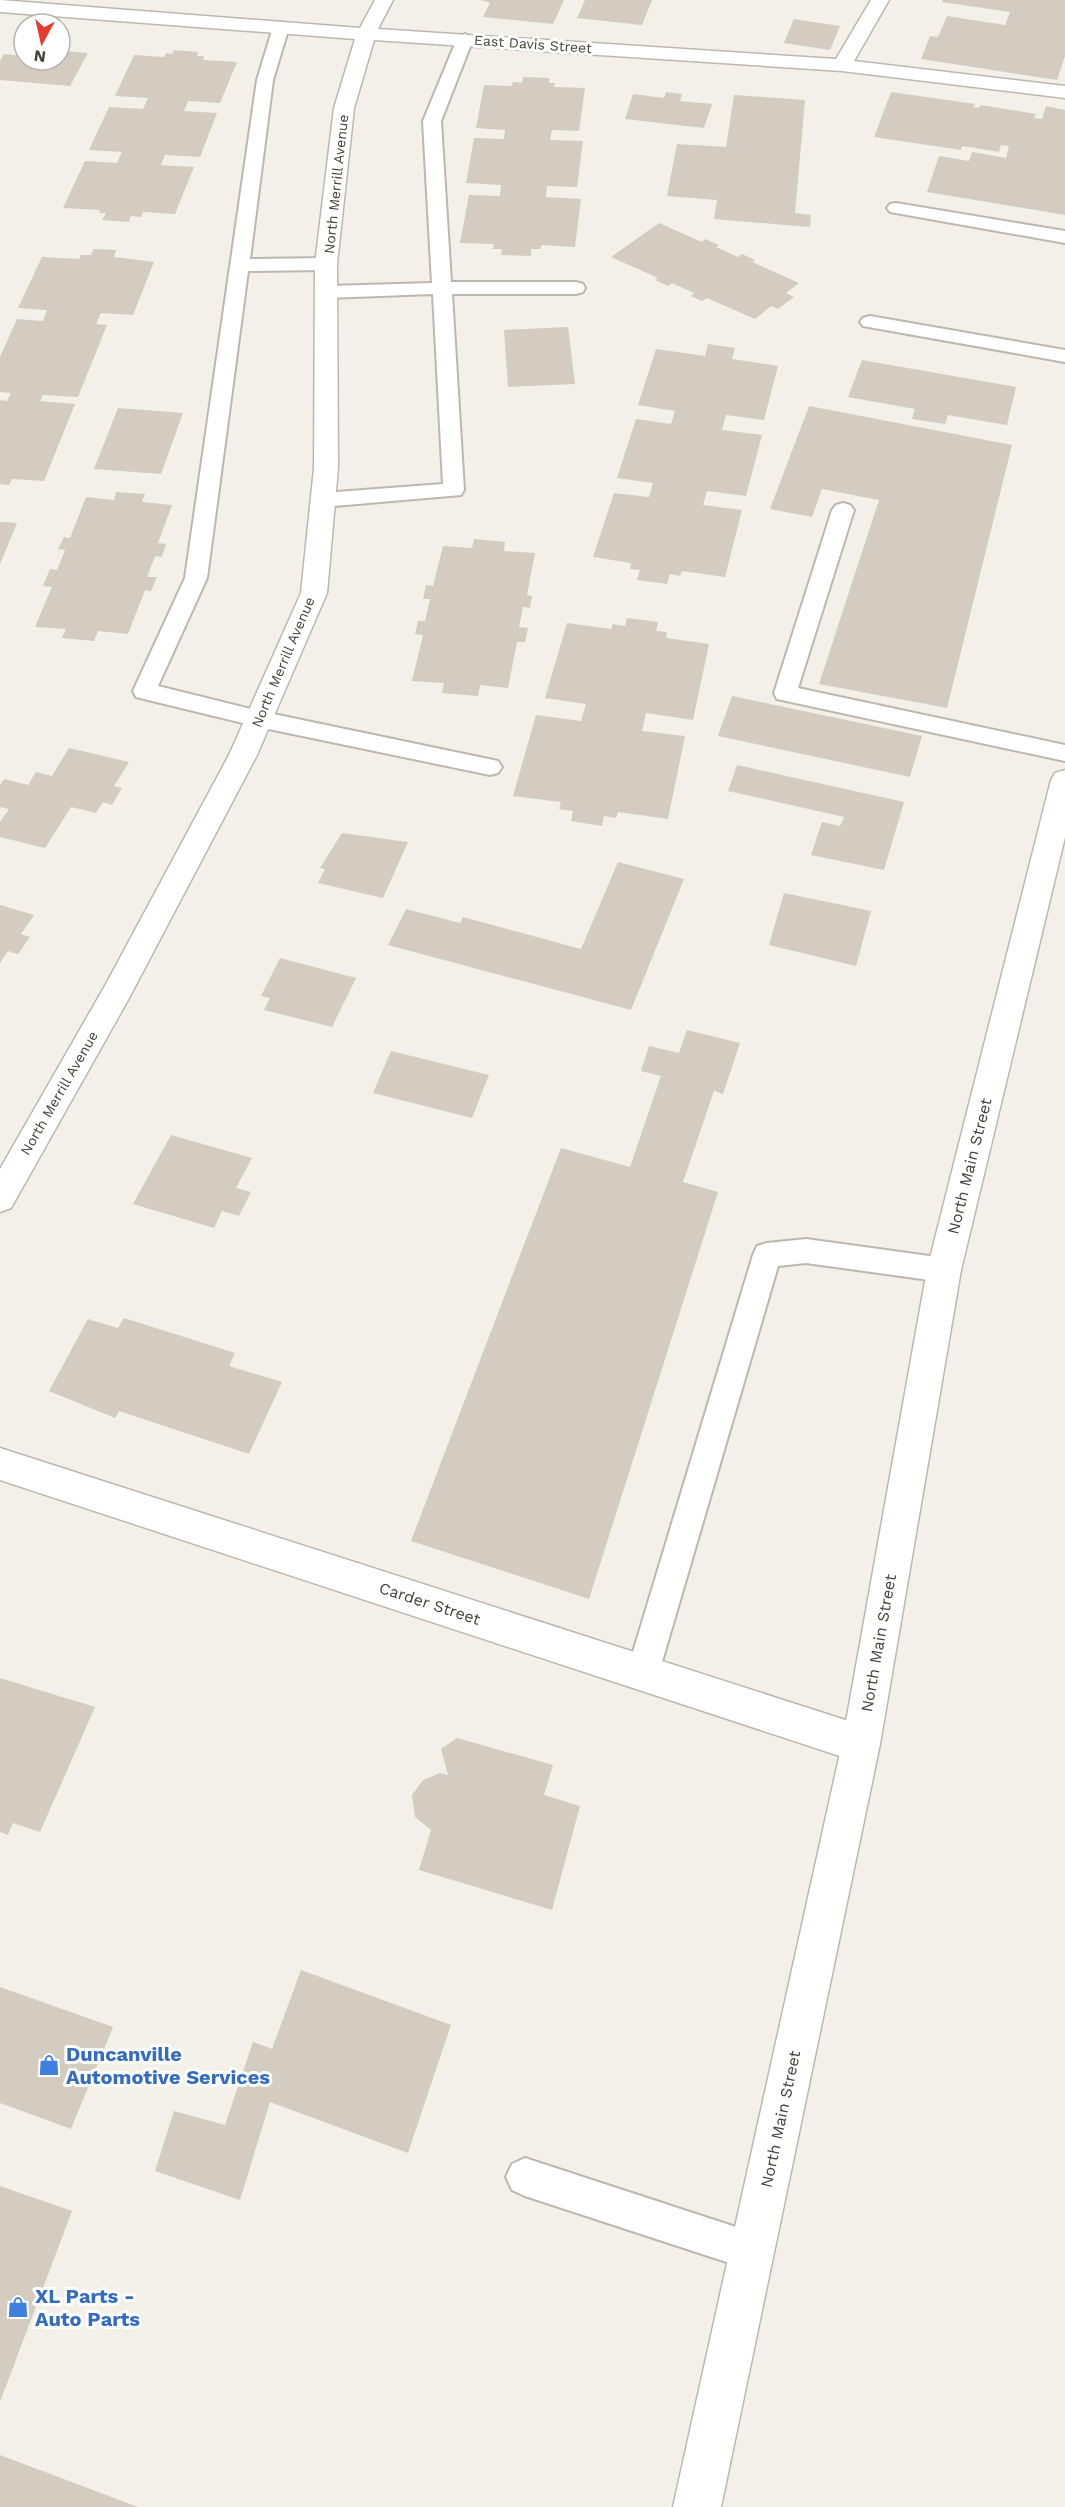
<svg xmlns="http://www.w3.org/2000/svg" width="1065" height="2507" font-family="'Work Sans',sans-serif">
	<rect width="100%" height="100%" fill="#f3f0ea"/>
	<!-- building -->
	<path fill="#d4cbc1" d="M481 0H564L553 24 483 17 490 3Z
		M585 0H652L642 25 577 18Z
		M943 0H1065V56L1057 80 921 59 930 36 938 37 947 16 1005 25 1010 12 942 2Z
		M794 19 840 26 830 50 784 43Z
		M174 50 198 52 197 56H204L203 60 237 62 220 103 188 101 184 111 217 113 200 157 165 155 161 165 194 167 175 214 143 212 141 217 131 216 129 222 102 220 106 213H99L100 210 63 208 85 161 117 163 122 152 89 150 109 107 143 109 148 98 115 96 134 55 164 57 166 53 172 54Z
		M64 51 88 53 70 86 0 80V61L4 54 24 56V60H60Z
		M523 77 549 78V83H555L554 87 585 88 579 131 552 130 550 140 583 141 577 187 547 186 546 197 581 199 575 247 541 245V249H531V256L501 255 502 249H493L494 244 460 243 469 195 500 196 501 185 466 183 474 138 504 139 505 130 476 128 484 85 512 86 513 82 522 83Z
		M666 92 682 94 680 101 712 104 704 128 625 119 633 94 664 98Z
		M891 92 975 104 973 107 979 108 980 105 1036 114 1034 118 1042 119 1046 106 1065 110V215L927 192 939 156 969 161 972 152 1006 158 1009 146 1001 145 999 152 962 146 961 150 874 137Z
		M734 95 805 100 795 213 811 215 810 227 714 219 717 200 667 196 677 144 726 147Z
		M659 223 702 242 705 239 719 245 716 247 738 257 742 254 755 260 752 262 799 283 786 293 794 297 778 309 771 306 755 319 707 298 702 301 691 296 694 293 672 283 668 286 655 280 658 278 611 257Z
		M94 249 116 250 114 257 154 262 133 315 101 313 96 324 107 325 78 397 43 395 40 401 75 404 44 481 12 479 9 485 0 484V400L7 401 11 393 0 392V357L17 319 43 321 47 310 18 308 42 257 79 259 81 255H91Z
		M568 327 575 384 508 387 504 330Z
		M708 344 735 348 732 359 778 366 764 420 726 415 722 430 762 435 746 496 707 491 703 505 742 510 725 577 682 571 680 576 670 574 667 584 637 580 640 570 630 569 631 563 593 557 614 493 649 497 653 483 617 478 636 419 671 424 675 411 638 405 656 349 705 356Z
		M862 360 1016 387 1007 425 948 415 945 424 912 419 915 409 848 397Z
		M809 406 1012 445 947 708 819 684 879 500 822 489 812 517 770 509Z
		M118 408 183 413 161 474 94 469Z
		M116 492 145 494 142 502 172 505 158 543 166 544 162 557 155 556 147 577H157L151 591 145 590 128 634 98 631 94 641 62 638 66 629 35 627 52 587 43 586 50 569 57 570 65 550 58 549 64 537 70 538 86 497 114 500Z
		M0 522 17 523 0 564Z
		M474 539 505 542 504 551 535 553 527 595 532 596 530 608 523 607 519 627 528 628 525 642H517L508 688 480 685 478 696 442 693 444 683 412 681 423 635 415 634 418 621H425L430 599H423L426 585 433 586 443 546 472 548Z
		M627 618 658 622 656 631 667 632 666 638 709 644 693 720 646 713 642 731 685 736 668 819 618 812 616 818 604 816 602 826 571 821 573 811 559 809 561 802 513 796 536 715 581 721 586 704 545 698 567 623 611 629 613 624 625 626Z
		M732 696 922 736 910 777 718 736Z
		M69 748 129 762 114 786 122 788 112 805 103 802 96 813 71 807 45 848 0 837V822L9 809 0 807V785L4 779 28 785 36 772 52 776Z
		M737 765 904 802 884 870 811 855 822 822 840 826 844 817 728 791Z
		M342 833 408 842 383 898 318 883 325 869 320 868Z
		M618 862 684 879 631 1010 388 945 406 909 460 923 463 917 581 949Z
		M784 893 871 911 856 966 769 945Z
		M0 905 34 915 21 934 30 937 18 954 8 951 0 963Z
		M280 958 356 978 332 1027 264 1010 270 998 261 996Z
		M687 1030 740 1043 723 1094 714 1091 683 1182 718 1192 589 1599 411 1541 561 1148 630 1167 661 1076 641 1071 649 1046 679 1053Z
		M391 1051 489 1075 472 1118 373 1093Z
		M171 1135 252 1158 236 1188 251 1192 239 1216 222 1211 214 1228 133 1204Z
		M124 1318 235 1353 229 1366 282 1382 249 1454 119 1411 115 1418 49 1391 88 1319 118 1328Z
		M0 1678 95 1707 40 1832 13 1823 8 1835 0 1832Z
		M457 1738 553 1765 544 1795 580 1806 552 1910 419 1870 431 1830 415 1817 412 1795 423 1780 440 1773 448 1775 441 1749Z
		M301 1970 451 2025 408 2153 270 2102 240 2200 155 2171 174 2111 225 2125 253 2042 272 2049Z
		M0 1987 113 2027 71 2129 0 2103Z
		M0 2186 72 2211 0 2402Z
		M0 2455 138 2507H0Z"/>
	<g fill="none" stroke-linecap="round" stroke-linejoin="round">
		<defs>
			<path id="service" d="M281 22 289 27 273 80 250 259 326 258 333 260 335 264 333 268 326 270 248 271 207 578 158 686 259 711 498 761 502 767 498 773 490 775 259 727 144 699 136 697 133 691 185 578 257 80 273 27Z
				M465 34 473 39 441 121 451 282H576L583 284 585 288 583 292 576 294H452L464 490 461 495 323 507 316 505 312 500 316 495 323 493 443 484 433 294 327 298 320 296 317 292 320 288 327 286 432 283 423 121 457 39Z
				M896 203 1065 231V243L890 212 887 208 890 204Z
				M870 316 1065 350V362L863 326 860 322 863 318Z
				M843 503 850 505 854 510 798 688 1065 745V761L777 699 774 693 832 510 836 505Z
				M806 1239 944 1258 954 1261 958 1270 954 1279 944 1282 806 1263 778 1266 659 1672 655 1683 643 1688 631 1683 627 1672 753 1255 757 1246 767 1243Z
				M525 2158 751 2232 765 2237 770 2251 765 2265 751 2270 525 2196 512 2190 506 2177 512 2164Z"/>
			<path id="minor" d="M0 0 360 28 375 0H393L378 29 836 59 871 0H889L854 61 1065 86V98L842 71 374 40 354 108 337 264 338 468 327 593 257 755 128 1000 11 1208 0 1212V1169L106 984 229 755 301 593 314 468 315 264 334 108 355 39 0 12Z
				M0 1448 861 1725 875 1730 880 1744 875 1758 861 1763 0 1480Z"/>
			<path id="tertiary" d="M1065 770V837L961 1270 880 1744 721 2507H673L842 1744 927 1270 1051 780 1055 773Z"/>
		</defs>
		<!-- service casing -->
		<use href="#service" stroke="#beb7ae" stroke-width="4"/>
		<!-- minor casing -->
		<use href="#minor" stroke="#beb7ae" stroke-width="3"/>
		<!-- tertiary casing -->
		<use href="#tertiary" stroke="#beb7ae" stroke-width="3"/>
		<!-- service -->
		<use href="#service" fill="#fff" fill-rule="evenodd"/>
		<!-- minor -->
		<use href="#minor" fill="#fff" fill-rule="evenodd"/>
		<!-- tertiary -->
		<use href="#tertiary" fill="#fff" fill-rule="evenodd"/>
	</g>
	<!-- icons -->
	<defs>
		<symbol id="shop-bare" viewBox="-9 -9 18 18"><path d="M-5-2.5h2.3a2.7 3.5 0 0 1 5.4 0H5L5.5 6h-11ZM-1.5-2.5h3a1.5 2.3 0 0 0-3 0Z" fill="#3f7fe0" stroke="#fff" stroke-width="2.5" paint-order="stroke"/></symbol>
	</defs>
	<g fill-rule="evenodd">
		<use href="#shop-bare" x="34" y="2050" width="30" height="30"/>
		<use href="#shop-bare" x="3" y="2292" width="30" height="30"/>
	</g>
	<g text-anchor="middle" stroke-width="6" stroke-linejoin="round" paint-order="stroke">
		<!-- far-street labels -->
		<g font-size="14" fill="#474039" stroke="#fff">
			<text transform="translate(533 44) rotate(4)" y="5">East Davis Street</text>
			<text transform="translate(336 184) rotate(-84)" y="5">North Merrill Avenue</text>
			<text transform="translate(283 662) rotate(-67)" y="5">North Merrill Avenue</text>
			<text transform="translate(59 1093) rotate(-60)" y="5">North Merrill Avenue</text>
		</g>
		<!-- street labels -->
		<g font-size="16" fill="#474039" stroke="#fff">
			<text transform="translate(969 1166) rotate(-76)" y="6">North Main Street</text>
			<text transform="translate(430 1603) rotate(18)" y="6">Carder Street</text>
			<text transform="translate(878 1643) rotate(-80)" y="6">North Main Street</text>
			<text transform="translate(780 2119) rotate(-78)" y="6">North Main Street</text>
		</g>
		<!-- near-shop labels -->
		<g font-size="20" font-weight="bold" fill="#366cbe" stroke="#fff" text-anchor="start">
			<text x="66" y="2061">Duncanville<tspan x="66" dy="23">Automotive Services</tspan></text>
			<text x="35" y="2303">XL Parts -<tspan x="35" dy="23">Auto Parts</tspan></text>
		</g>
	</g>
	<!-- north arrow -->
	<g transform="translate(42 42) rotate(188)"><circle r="28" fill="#ffffff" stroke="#b5b3b0" stroke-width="1.5"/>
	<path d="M0-4.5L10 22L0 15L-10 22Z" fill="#e43c31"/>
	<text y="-9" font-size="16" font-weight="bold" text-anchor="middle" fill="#474039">N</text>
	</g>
</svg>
